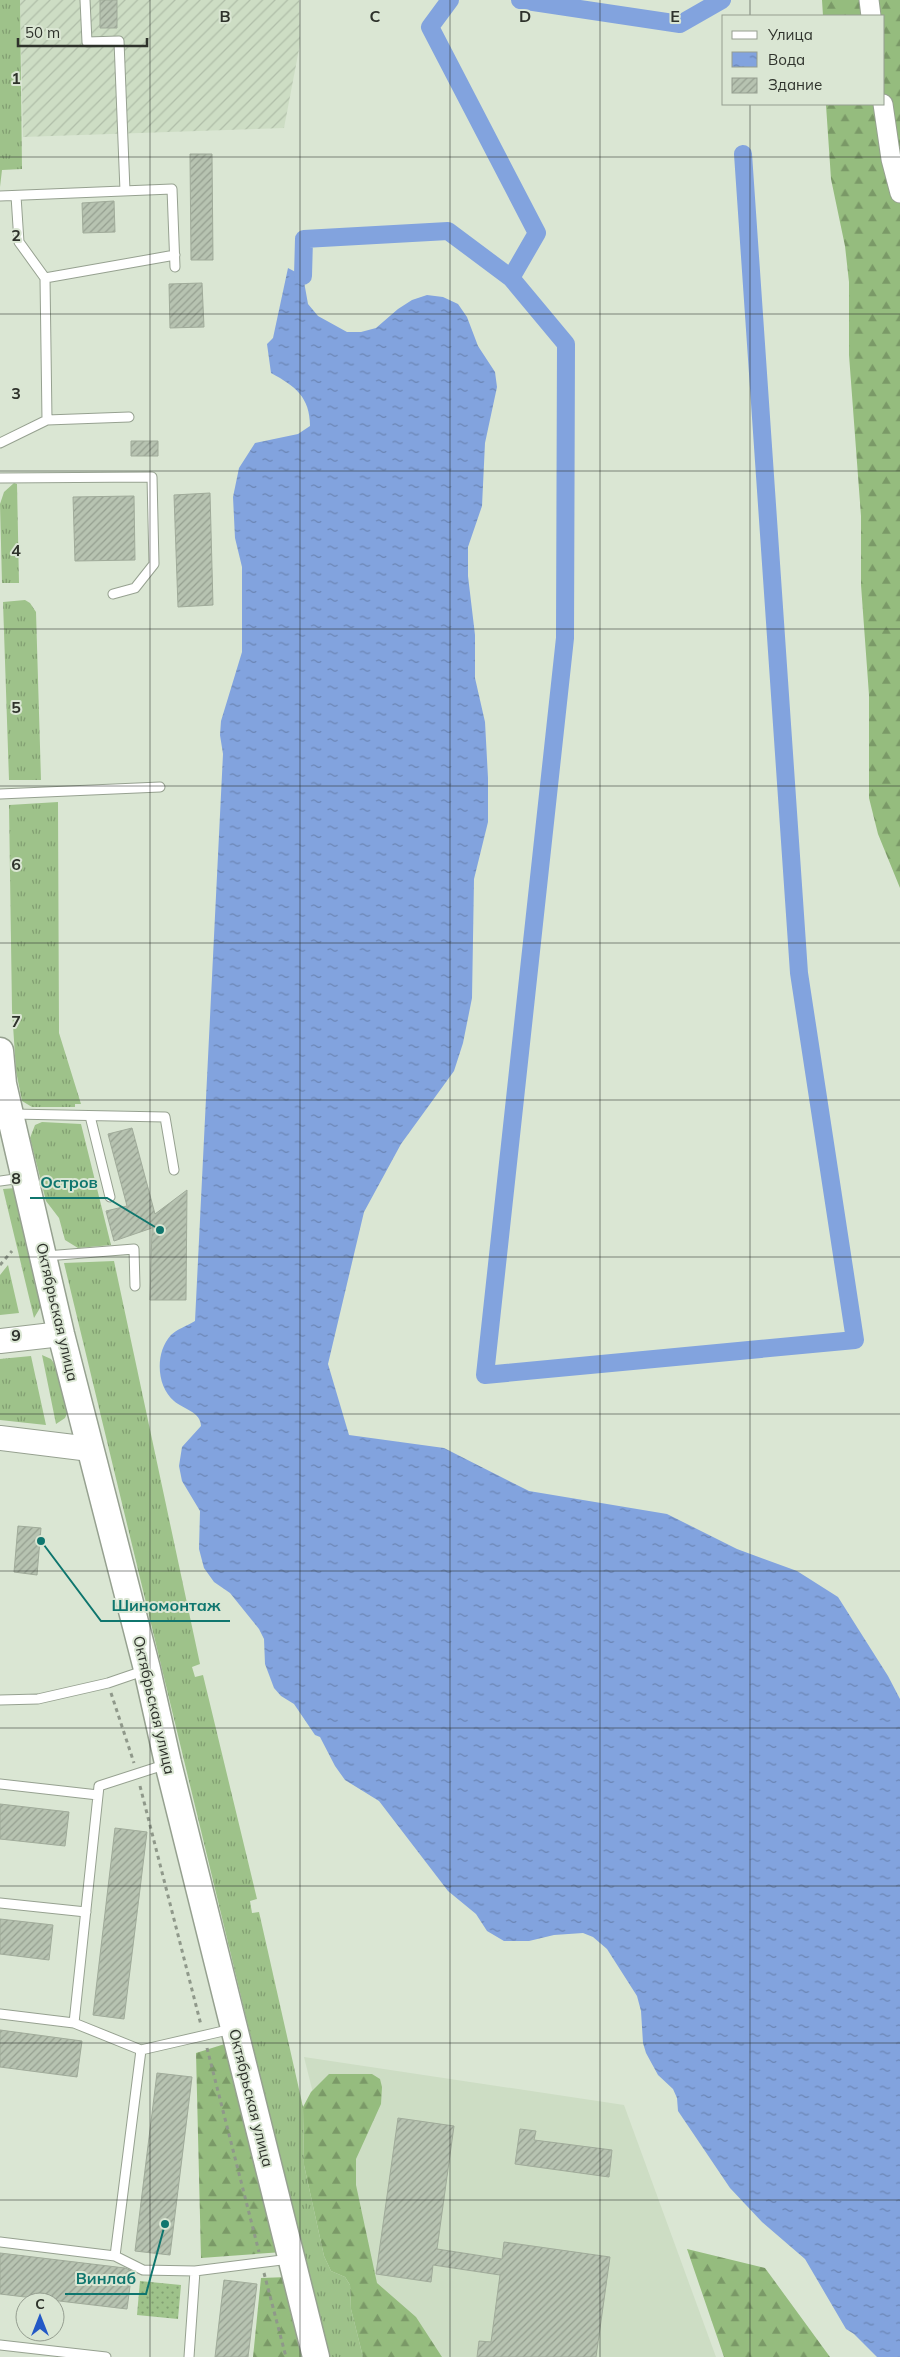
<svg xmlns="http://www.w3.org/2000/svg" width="900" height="2357" font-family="Mulish,sans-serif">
	<defs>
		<pattern id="industrial-furrows" width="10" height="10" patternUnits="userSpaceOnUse" patternTransform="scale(1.25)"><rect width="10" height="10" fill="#cdddc4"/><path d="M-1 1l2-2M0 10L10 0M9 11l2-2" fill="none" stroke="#b0bea9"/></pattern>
		<pattern id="grass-tufts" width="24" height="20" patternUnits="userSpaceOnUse" patternTransform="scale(1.25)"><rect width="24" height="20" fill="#9ec28a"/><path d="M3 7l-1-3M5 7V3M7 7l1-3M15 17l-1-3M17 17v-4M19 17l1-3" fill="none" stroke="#819e71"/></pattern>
		<pattern id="forest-firs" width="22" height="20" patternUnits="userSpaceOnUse" patternTransform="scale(1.25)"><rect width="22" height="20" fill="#95bc7e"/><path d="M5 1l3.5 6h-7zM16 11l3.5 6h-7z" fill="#7a9967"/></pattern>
		<pattern id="park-dots" width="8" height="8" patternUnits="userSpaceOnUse" patternTransform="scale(1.25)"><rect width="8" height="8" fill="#9ec28a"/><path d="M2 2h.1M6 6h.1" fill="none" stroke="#819e71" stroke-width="1.8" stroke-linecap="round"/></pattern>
		<pattern id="water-ripples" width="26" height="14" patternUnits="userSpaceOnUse" patternTransform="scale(1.25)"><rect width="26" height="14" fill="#82a3de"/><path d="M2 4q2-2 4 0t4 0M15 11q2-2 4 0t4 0" fill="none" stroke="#6b85b4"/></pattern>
		<pattern id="building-hatch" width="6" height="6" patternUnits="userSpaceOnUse" patternTransform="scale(1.25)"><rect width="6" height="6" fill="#b7c3b1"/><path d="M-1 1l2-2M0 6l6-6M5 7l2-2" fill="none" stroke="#959f90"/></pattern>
	</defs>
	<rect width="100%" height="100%" fill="#dae6d3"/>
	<!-- built -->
	<path fill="#cdddc4" d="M304 2057 624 2105 716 2357H379Z"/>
	<!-- industrial -->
	<path fill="url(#industrial-furrows)" d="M20 0H299L300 44 284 128 23 137Z"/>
	<!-- grass -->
	<path fill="url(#grass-tufts)" d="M0 0H20L22 169 2 170 0 187Z
		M14 483 17 484 19 583H2L0 504 4 492Z
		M25 600 30 603 36 612 41 780H9L3 602Z
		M58 802 59 1033 81 1104H75V1107H32L22 1101 16 1071 12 1010 9 805Z
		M42 1122 81 1124 111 1245 78 1248 65 1240 59 1218 46 1201 30 1138 35 1125Z
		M16 1188 43 1303 34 1318 3 1189Z
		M114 1261 200 1664 192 1667 195 1677 203 1675 257 1899 250 1901 252 1913 259 1912 303 2107 304 2165 324 2256 331 2271 345 2277 350 2285 351 2309 363 2357H328L64 1263Z
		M8 1265 19 1313 0 1315V1275Z
		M42 1355 51 1359 58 1369 69 1409 65 1418 56 1424Z
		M31 1356 46 1425 0 1420V1359Z"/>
	<!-- forest -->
	<path fill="url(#forest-firs)" d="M822 0H900V888L878 834 869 798V695L861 585V516L849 355V282L845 246 831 179 826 105 884 104V16H823Z
		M228 2043 283 2252 201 2258 196 2053Z
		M329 2074H372L380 2079 382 2087 381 2104 356 2159V2185L377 2283 416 2317 442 2357H363L351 2309 350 2285 345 2277 331 2271 324 2256 304 2165 303 2107 311 2092Z
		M687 2249 765 2268 830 2357H724Z
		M288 2277 309 2357H253L261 2278Z"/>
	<!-- park -->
	<path fill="url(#park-dots)" d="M140 2281 181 2285 178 2319 137 2315Z"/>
	<!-- water -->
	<path fill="url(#water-ripples)" d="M288 268 303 276 308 304 318 316 347 332H361L376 328 398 309 412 300 427 295 443 297 458 304 467 317 478 346 495 372 497 387 485 443 482 506 468 547V576L475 635V678L485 722 488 778V822L474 879 472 998 463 1043 454 1071 401 1144 364 1212 328 1364 349 1435 444 1448 529 1491 667 1514 737 1549 797 1571 838 1597 888 1676 900 1699V2357H877L854 2334 846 2329 805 2259 762 2222 730 2188 678 2111 677 2098 673 2089 658 2075 646 2053 643 2043 641 2011 637 1996 607 1949 593 1937 583 1933 554 1935 529 1941H504L487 1931 476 1914 448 1891 379 1801 345 1780 335 1766 320 1737 315 1735 294 1704 281 1696 274 1688 265 1664 264 1639 259 1629 230 1593 214 1582 204 1568 199 1549 200 1511 182 1481 179 1466 182 1447 201 1426C201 1412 183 1409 174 1401 156 1386 155 1352 171 1335 177 1329 187 1326 195 1321L223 754 220 735 221 721 242 652V567L235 538 233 497 239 468 255 443 298 434 310 426C310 397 295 386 271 373L267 344 273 338Z"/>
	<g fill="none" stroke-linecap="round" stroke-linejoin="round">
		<!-- canal -->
		<path stroke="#82a3de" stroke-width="18" d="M520 0 680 24 722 0
			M303 276 304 239 448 231 511 278 537 233 430 27 450 0
			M511 278 566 344 565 638 485 1375 855 1340 799 973 743 154"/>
	</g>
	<!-- building -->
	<path fill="url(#building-hatch)" stroke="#a0ab9a" d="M100 0H117V28H100Z
		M190 154H212L213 260H191Z
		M114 201 115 232 83 233 82 203Z
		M202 283 204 327 170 328 169 284Z
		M131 441H158V456H131Z
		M210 493 213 605 178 607 174 495Z
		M134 496 135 560 75 561 73 497Z
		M132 1128 155 1214 187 1190 186 1300H150L152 1228 114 1241 106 1211 127 1206 108 1134Z
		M18 1526 41 1528 37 1575 14 1572Z
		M0 1804 69 1812 65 1846 0 1839Z
		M115 1828 147 1832 124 2019 93 2015Z
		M0 1919 53 1925 49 1960 0 1954Z
		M0 2030 82 2041 77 2077 0 2067Z
		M157 2073 192 2077 170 2255 135 2251Z
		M398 2118 454 2126 437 2249 502 2259 504 2242 610 2257 596 2357H477L479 2341 491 2342 500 2275 433 2265 431 2282 376 2274Z
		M520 2129 536 2131 534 2140 612 2150 609 2177 515 2164Z
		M0 2253 125 2268 132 2271 127 2309 0 2294Z
		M224 2280 257 2284 248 2357H215Z"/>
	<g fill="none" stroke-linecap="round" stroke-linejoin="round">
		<defs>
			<path id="service" d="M85 0 87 42 119 41 125 191
				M0 196 172 189 175 267
				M45 278 175 255
				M47 420 129 417
				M0 443 47 420 45 278 19 242 16 196
				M0 478 152 477 154 564 135 588 113 594
				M0 794 160 787
				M12 1114 165 1117 174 1170
				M90 1116 110 1197
				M0 1181 22 1178
				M46 1256 134 1249 135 1286
				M0 1700 38 1699 108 1683 146 1670
				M0 1784 98 1795
				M0 1903 86 1912
				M0 2014 74 2023 141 2050 232 2029
				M74 2023 99 1786 167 1764
				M0 2242 115 2256 143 2270 195 2271 290 2259
				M115 2256 141 2050
				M0 2345 106 2357
				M189 2357 195 2271"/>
			<path id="minor" d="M869 0 871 16
				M883 104 891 159 900 193"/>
			<path id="tertiary" d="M0 1341 61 1334
				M0 1438 90 1449"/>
			<path id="secondary" d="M0 1051 3 1084 61 1334 147 1669 168 1763 316 2357"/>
		</defs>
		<!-- service casing -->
		<use href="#service" stroke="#96a190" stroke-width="11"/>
		<!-- minor casing -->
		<use href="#minor" stroke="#96a190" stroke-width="21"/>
		<!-- tertiary casing -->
		<use href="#tertiary" stroke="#96a190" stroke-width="26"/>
		<!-- secondary casing -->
		<use href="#secondary" stroke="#96a190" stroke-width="29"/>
		<!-- path -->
		<path stroke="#8f988a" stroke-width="3" stroke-dasharray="4 4" stroke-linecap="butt" d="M0 1265 12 1251
			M111 1693 134 1763
			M140 1786 201 2025
			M207 2048 259 2252
			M264 2273 286 2357"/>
		<!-- service -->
		<use href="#service" stroke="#fff" stroke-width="9"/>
		<!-- minor -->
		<use href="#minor" stroke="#fff" stroke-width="19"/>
		<!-- tertiary -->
		<use href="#tertiary" stroke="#fff" stroke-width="24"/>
		<!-- secondary -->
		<use href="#secondary" stroke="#fff" stroke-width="26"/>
	</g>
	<!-- grid -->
	<path fill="none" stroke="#2e322b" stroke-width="1" stroke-opacity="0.55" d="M150 0V2357M300 0V2357M450 0V2357M600 0V2357M750 0V16M750 104V2357M0 157H900M0 314H900M0 471H900M0 629H900M0 786H900M0 943H900M0 1100H900M0 1257H900M0 1414H900M0 1571H900M0 1728H900M0 1886H900M0 2043H900M0 2200H900"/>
	<g text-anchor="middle" stroke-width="4" stroke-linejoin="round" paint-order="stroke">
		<!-- street labels -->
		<g font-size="15" fill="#2e322b" stroke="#dae6d3">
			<text transform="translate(57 1312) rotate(77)" y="5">Октябрьская улица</text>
			<text transform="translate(154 1705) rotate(77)" y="5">Октябрьская улица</text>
			<text transform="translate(251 2098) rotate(76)" y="5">Октябрьская улица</text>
		</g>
	</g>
	<g font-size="16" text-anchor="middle" font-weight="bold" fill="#2e322b" stroke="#dae6d3" stroke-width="4" stroke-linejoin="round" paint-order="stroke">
		<text x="225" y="22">B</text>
		<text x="375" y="22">C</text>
		<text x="525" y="22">D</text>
		<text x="675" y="22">E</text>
		<text x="16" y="84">1</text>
		<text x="16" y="241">2</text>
		<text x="16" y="399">3</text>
		<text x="16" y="556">4</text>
		<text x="16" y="713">5</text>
		<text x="16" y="870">6</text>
		<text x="16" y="1027">7</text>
		<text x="16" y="1184">8</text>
		<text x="16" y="1341">9</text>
	</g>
	<!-- callouts -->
	<path fill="none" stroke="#0f766e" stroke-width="2" d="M160 1230L107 1198H30M41 1541L101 1621H230M165 2224L146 2294H65"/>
	<g fill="#0f766e" stroke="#dae6d3" stroke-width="2">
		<circle cx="160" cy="1230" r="5"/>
		<circle cx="41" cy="1541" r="5"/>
		<circle cx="165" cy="2224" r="5"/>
	</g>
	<g font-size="16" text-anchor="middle" font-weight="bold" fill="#0f766e" stroke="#dae6d3" stroke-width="4" stroke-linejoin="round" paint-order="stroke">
		<text x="69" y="1188">Остров</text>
		<text x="166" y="1611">Шиномонтаж</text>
		<text x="106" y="2284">Винлаб</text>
	</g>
	<!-- legend -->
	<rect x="722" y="15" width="162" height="90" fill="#dae6d3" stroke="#959e90"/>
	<rect x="732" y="31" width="25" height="8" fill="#ffffff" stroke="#959e90"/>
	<text x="768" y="40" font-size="15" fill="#2e322b">Улица</text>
	<rect x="732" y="52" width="25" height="15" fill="url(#water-ripples)" stroke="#959e90"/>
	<text x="768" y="65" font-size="15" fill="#2e322b">Вода</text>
	<rect x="732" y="78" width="25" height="15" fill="url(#building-hatch)" stroke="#959e90"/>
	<text x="768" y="90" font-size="15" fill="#2e322b">Здание</text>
	<!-- north arrow -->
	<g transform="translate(40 2317)"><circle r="24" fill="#dae6d3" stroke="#959e90"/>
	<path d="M0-4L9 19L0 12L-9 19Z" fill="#2359c6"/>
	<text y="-8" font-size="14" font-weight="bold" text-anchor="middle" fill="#2e322b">С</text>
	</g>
	<!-- scale -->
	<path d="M18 38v8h129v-8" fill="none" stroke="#2e322b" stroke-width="2.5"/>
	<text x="25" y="38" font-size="15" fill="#2e322b" stroke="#dae6d3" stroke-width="4" paint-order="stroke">50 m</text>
</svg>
